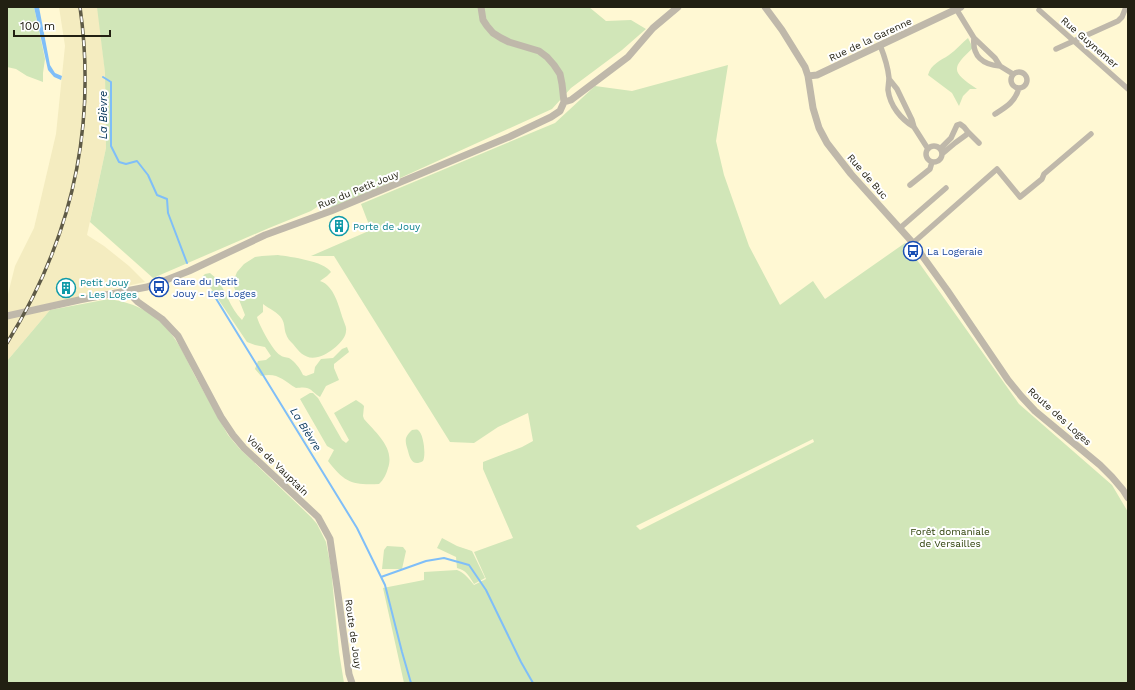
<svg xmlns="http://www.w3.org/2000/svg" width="1135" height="690" font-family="'Work Sans',sans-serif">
	<rect width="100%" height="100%" fill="#fff8d3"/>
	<!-- built -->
	<path fill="#f4ecc0" d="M59 7H97L98 8 105 73 106 148 87 235 104 246 129 266 145 282 33 307 50 310 7 361V298L15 266 34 228 56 134 65 46Z"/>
	<!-- green -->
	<path fill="#d1e6b8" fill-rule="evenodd" d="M7 7H34L45 59 43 73V82L27 76 16 69 7 67Z
		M97 7H589L606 21 631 20 646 29 622 50 571 88 552 109 332 209 329 205V201L321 198 317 207 311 211 269 228 153 278 90 222 106 148 105 73Z
		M968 38 973 48C950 69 952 72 977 89H970L963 96 959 106 952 93 928 75C931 64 940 61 949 55 956 50 962 43 968 38Z
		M728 65 716 141 724 175 749 246 780 305 813 281 825 299 905 243 1019 404 1112 485 1128 512V683H404L383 588 424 580V572L457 570C465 573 469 579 474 585L486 579 474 552 513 538 483 469V462L522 447 533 441 528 413 498 427 474 443 450 442 334 256H311L371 230 361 204 555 123 595 86 632 91ZM813 439 814 442 640 530 636 526Z
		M278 255C291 257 324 261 331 272L327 276 320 281C334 285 339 307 343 319 344 323 347 327 346 331 346 341 328 355 318 357 306 360 300 353 293 344 290 341 287 338 286 334 284 329 285 324 282 319 278 312 269 309 263 304V312L257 317C259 325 273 351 280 355 282 357 286 357 289 358 295 362 300 368 303 375L306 376 314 373 315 367 321 359 333 358 342 349 347 347 349 352 334 364V368L339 380 326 386 320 397C309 390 312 386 296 388 283 380 277 372 261 376L255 369 258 361 266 360 271 356 265 347 255 345 247 342 208 284 202 277 205 274 210 273C212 275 215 277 217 279 226 291 230 308 242 320L245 315 234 287 235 277 237 272 244 264 255 257 262 256Z
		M109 299C131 302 153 311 167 329 179 342 187 360 195 376 206 396 217 415 228 435L239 448 311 517 317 524 326 542 331 568 339 652 344 683H7V361L50 310Z
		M310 393H313L318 398 342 440 346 443 349 440 334 413 356 400 362 404 364 406 363 416 364 419C376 433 395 448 388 468 386 475 384 479 379 484 352 485 345 483 328 461L334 450 327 446 300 399Z
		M412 430C414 430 416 429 418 430 424 434 426 456 423 461 413 467 410 459 408 451 407 447 405 443 406 438 407 435 409 433 412 430Z
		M442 538 457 546 472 551 485 578 474 584C469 576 466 570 457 568L456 557 437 548Z
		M387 546 403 547 406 551 402 569H382L384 550Z"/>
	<!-- water -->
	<path fill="#7fbef8" d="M34 7H39L50 65 55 73 62 76 61 80 54 77 48 70Z"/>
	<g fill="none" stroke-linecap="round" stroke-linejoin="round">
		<!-- stream -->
		<path stroke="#7fbef8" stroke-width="2" d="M103 77 111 82V146L119 162 126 164 137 161 148 175 157 195 167 199 168 213 187 263
			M212 292 357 528 385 585 402 652 411 683
			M381 577 426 561 444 558 469 565 486 590 521 662 533 683"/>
		<!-- minor -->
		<path stroke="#bfb8aa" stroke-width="5.5" d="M955 7 974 38 995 58 1000 66 1013 74
			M1039 10 1128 89
			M974 38C972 56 983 65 1000 66
			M880 45C884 55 888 67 889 78 889 82 888 86 888 90 890 106 901 119 914 127
			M1056 49 1118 21 1122 17 1126 7
			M1011 80a8 8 0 1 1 16 0a8 8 0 1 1-16 0Z
			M889 79 897 89 912 120 914 127 928 149
			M995 114C1006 107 1015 102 1019 88
			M968 132 979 143
			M926 154a8 8 0 1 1 16 0a8 8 0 1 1-16 0Z
			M940 149 951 138 957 125 960 124 964 127 968 132 966 135 955 143 942 154
			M910 185 930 169 932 162
			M900 228 946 188
			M913 243 997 169 1020 197 1042 179 1044 174 1091 134"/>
		<!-- tertiary -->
		<path stroke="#bfb8aa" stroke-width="7" d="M765 7 782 30 805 67 808 76 813 108 819 128 827 143 851 174 913 243 947 290 1008 380 1021 396 1035 411 1100 465 1112 477 1123 490 1128 498
			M808 76 817 75 961 7
			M564 102 571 100 628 57 653 28 678 7
			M129 291 130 294 138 302 162 319 178 336 221 417 233 435 244 448 318 517 330 539 337 587 349 674 352 683
			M7 316 79 300 147 287 161 282 189 271 265 235 331 211 509 137 551 117 560 111 564 102 562 84 560 74 554 65 547 57 539 51 509 42 501 38 493 33 487 26 483 20 481 7"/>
		<defs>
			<path id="rail" d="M7 343C72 239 97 128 80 7"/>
		</defs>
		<!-- rail casing -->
		<use href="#rail" stroke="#5e5a46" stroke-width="3.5"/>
		<!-- rail -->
		<use href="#rail" stroke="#fff" stroke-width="2" stroke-dasharray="6" stroke-linecap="butt"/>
	</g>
	<!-- icons -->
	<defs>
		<symbol id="building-ring" viewBox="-11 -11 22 22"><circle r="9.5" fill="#fff" stroke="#0f9aa8" stroke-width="1.5"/><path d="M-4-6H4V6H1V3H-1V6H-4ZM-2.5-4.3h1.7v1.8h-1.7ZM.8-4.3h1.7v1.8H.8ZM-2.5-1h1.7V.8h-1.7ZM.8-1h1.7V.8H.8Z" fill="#0f9aa8"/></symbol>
		<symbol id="bus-ring" viewBox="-11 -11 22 22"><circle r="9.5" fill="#fff" stroke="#1a4fb4" stroke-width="1.5"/><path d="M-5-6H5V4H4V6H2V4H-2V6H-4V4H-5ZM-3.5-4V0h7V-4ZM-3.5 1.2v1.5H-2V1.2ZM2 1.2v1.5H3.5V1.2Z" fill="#1a4fb4"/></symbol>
	</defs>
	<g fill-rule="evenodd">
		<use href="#building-ring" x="328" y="215" width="22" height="22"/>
		<use href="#bus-ring" x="902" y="240" width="22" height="22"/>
		<use href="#bus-ring" x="148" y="276" width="22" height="22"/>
		<use href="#building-ring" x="55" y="277" width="22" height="22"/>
	</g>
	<g text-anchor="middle" stroke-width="4" stroke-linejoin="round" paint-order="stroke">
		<!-- street labels -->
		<g font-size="10" fill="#222012" stroke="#fff">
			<text transform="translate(870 39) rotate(-25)" y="4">Rue de la Garenne</text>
			<text transform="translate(1090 42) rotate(41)" y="4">Rue Guynemer</text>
			<text transform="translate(868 176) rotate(49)" y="4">Rue de Buc</text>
			<text transform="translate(358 189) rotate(-22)" y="4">Rue du Petit Jouy</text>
			<text transform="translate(1060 416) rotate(42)" y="4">Route des Loges</text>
			<text transform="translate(278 465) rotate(44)" y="4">Voie de Vauptain</text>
			<text transform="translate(354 634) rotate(82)" y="4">Route de Jouy</text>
		</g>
		<!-- culture labels -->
		<g font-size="10" fill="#0d838f" stroke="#fff" text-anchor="start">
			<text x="353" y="230">Porte de Jouy</text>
			<text x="80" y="286">Petit Jouy<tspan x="80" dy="12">- Les Loges</tspan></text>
		</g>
		<!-- transit labels -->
		<g font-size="10" fill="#164399" stroke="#fff" text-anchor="start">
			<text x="927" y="255">La Logeraie</text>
			<text x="173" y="285">Gare du Petit<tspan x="173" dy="12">Jouy - Les Loges</tspan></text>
		</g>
		<!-- park labels -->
		<g font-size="10" fill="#2c3f06" stroke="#fff">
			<text x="950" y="535">Forêt domaniale<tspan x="950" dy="12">de Versailles</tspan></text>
		</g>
		<!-- water labels -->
		<g font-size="11" font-style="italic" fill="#013257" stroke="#fff">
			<text transform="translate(103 115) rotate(-90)" y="4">La Bièvre</text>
			<text transform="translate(306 429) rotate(58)" y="4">La Bièvre</text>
		</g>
	</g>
	<!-- border -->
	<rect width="1135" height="690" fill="none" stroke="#222012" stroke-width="16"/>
	<!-- scale -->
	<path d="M14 30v6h96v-6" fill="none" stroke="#222012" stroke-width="2"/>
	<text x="20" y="30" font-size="12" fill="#222012" stroke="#ffffff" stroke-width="3" paint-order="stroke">100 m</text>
</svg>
